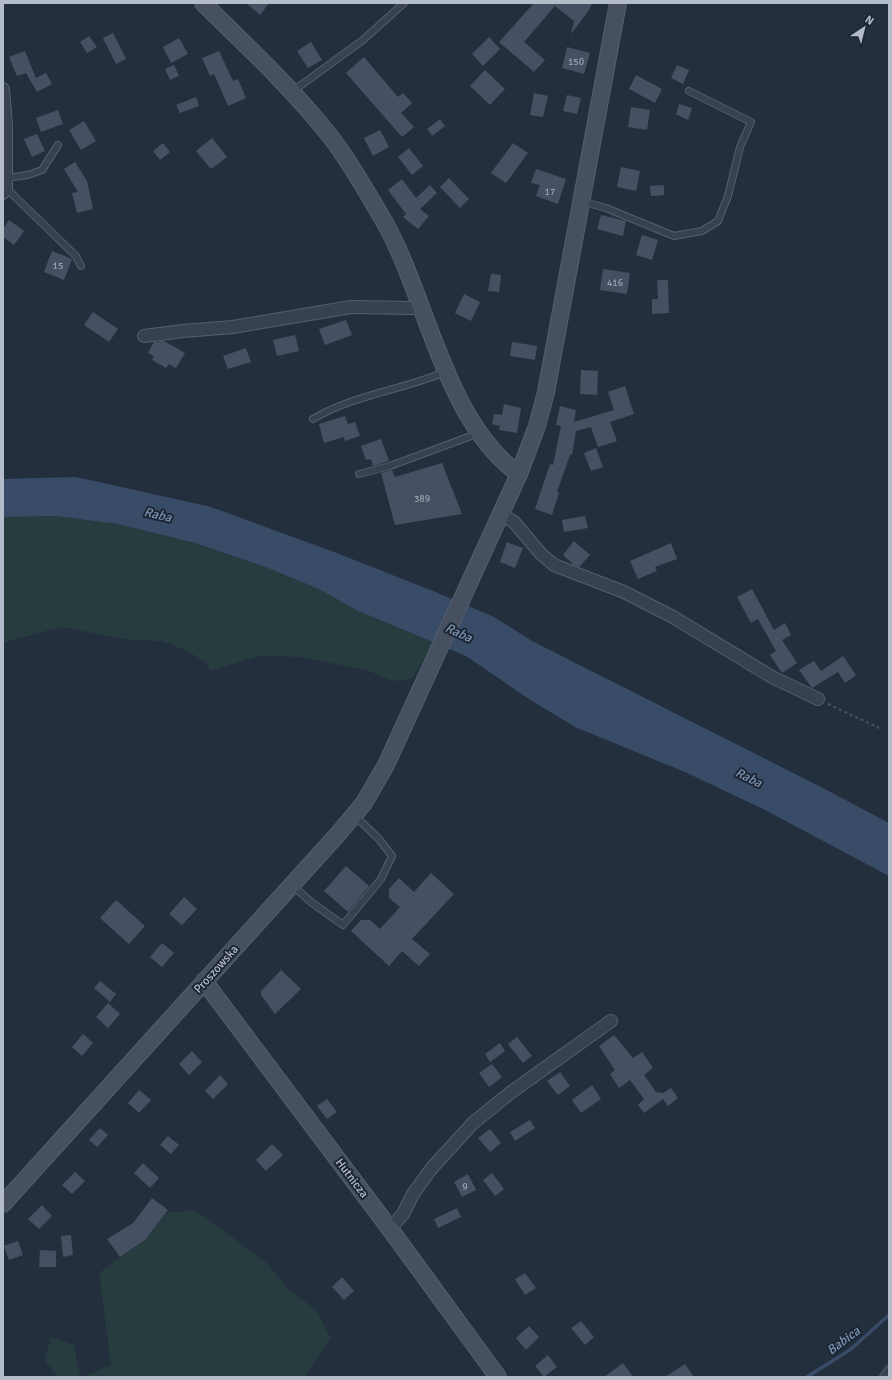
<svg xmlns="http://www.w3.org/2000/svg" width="892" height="1380" font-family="Signika,sans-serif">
	<rect width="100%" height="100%" fill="#242f3e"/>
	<!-- green -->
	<path fill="#263c3f" d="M57 516 118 524 195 543 263 566 319 589 356 610 434 643 412 679 392 681 369 671 302 657 259 656 210 671 206 662 185 650 162 641 131 640 60 627 3 643V517Z
		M195 1210 268 1264 289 1290 316 1310 331 1339 304 1377H83L111 1365 99 1273 145 1240 166 1213Z
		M51 1337 74 1345 80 1377H58L45 1361Z"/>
	<!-- water -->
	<path fill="#394c67" d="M76 477 211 507 334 552 433 591 494 617 532 641 819 786 889 823V876L765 810 685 772 575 727 529 699 466 656 356 610 319 589 263 566 195 543 118 524 56 516 3 517V479Z"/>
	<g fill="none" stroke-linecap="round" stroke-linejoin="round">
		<!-- stream -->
		<path stroke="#394c67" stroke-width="3.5" d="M807 1377 851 1349 889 1315"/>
	</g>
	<!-- building -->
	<path fill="#455162" d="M246 3H269L260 15Z
		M534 3H592L589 10 571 34 574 21 555 6 524 42 545 60 534 72 499 42Z
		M113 33 126 59 116 64 103 38Z
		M89 36 97 47 87 53 80 42Z
		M489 37 500 49 483 66 472 54Z
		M179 38 188 54 171 63 163 47Z
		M311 42 322 60 308 68 297 51Z
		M567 47 590 53 584 74 562 68Z
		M25 51 36 78 46 73 52 84 37 92 26 73 17 76 9 57Z
		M219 51 233 81 238 79 246 98 228 106 214 74 210 76 202 58Z
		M364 57 398 97 403 93 412 103 401 113 414 127 402 137 346 73Z
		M174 65 179 76 170 80 165 69Z
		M677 65 689 70 683 84 671 78Z
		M485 70 505 89 490 105 470 86Z
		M636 75 662 89 655 103 629 89Z
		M534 93 548 96 543 117 530 115Z
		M567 95 581 98 577 114 563 111Z
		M196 97 199 106 180 113 176 105Z
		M679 104 692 108 688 120 676 114Z
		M631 107 650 110 647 130 628 127Z
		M58 110 63 124 41 132 36 118Z
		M440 119 445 126 432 136 427 129Z
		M84 121 96 141 81 150 69 130Z
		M380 130 389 147 373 156 364 138Z
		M37 134 45 151 32 157 24 139Z
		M212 138 227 157 211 169 196 151Z
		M163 143 170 152 160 160 153 151Z
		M513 143 528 153 506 183 491 173Z
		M409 148 423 166 412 175 398 157Z
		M75 162 87 181 93 209 77 213 72 193 78 192 64 169Z
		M621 167 640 171 636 191 617 187Z
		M536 169 566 179 558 204 536 196 540 185 531 183Z
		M449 178 469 199 460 208 440 187Z
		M402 179 416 198 430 185 437 193 420 209 429 216 418 229 403 217 406 214 388 190Z
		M664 185V195L651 196 650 186Z
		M601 215 626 221 623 236 597 229Z
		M9 220 24 231 14 245 3 237V229Z
		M642 235 658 240 652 260 636 255Z
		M52 251 72 259 64 280 44 272Z
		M603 269 630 273 627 294 600 290Z
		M491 274 501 275 499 292 488 291Z
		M657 280H668L669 313 652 314V299H658Z
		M464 294 480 302 471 321 455 313Z
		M93 312 118 329 109 342 84 325Z
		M346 320 352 335 325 345 319 329Z
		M295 335 299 351 277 356 273 340Z
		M164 341 185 353 176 368 169 364 166 368 152 360 154 356 148 353 154 342Z
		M512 342 537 346 535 360 510 356Z
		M246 348 251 362 228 369 223 356Z
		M581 370 598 371 597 395 580 394Z
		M625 386 634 414 610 422 617 441 598 447 591 427 576 431 572 455H570L557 492 559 493 552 515 535 509 550 464 553 465 561 426 556 425 560 406 576 410 574 422 614 410 608 392Z
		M504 404 521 408 517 433 499 430 500 426 492 424 494 414 502 415Z
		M345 416 348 424 355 422 360 436 345 441 344 437 324 443 319 424Z
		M381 439 389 461 373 466 371 459 366 460 361 446Z
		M596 448 603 467 591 471 584 453Z
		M442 463 462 514 395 525 381 473 392 470 395 477Z
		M585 516 588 528 564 532 562 520Z
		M574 541 590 555 579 567 574 565 563 555Z
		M507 542 523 548 515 568 500 562Z
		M671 543 677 559 655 567 657 571 638 579 630 561Z
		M752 589 774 630 785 623 791 635 782 640 797 663 782 673 770 655 776 651 758 619 751 623 737 597Z
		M843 656 856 675 845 683 838 672 812 688 799 670 814 661 821 671Z
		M346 866 369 886 348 912 324 891Z
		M431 873 454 894 412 939 430 954 419 966 402 951 389 966 351 931 361 920H370L380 929 400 907 389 898V889L399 878 414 892Z
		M184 897 197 909 182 925 169 914Z
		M116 900 145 926 129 944 100 918Z
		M162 943 174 953 162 967 150 957Z
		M281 970 301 989 275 1014 261 995V991Z
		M100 981 116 994 110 1002 94 988Z
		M108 1003 120 1014 108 1028 96 1017Z
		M83 1034 93 1043 82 1056 72 1047Z
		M614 1035 633 1058 642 1052 653 1068 644 1075 656 1092 663 1093 671 1088 678 1098 668 1106 663 1099 644 1113 638 1105 644 1099 630 1080 619 1088 610 1074 615 1070 599 1046Z
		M517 1037 532 1056 523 1063 508 1044Z
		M500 1043 505 1051 490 1062 485 1054Z
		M192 1051 202 1062 189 1075 179 1064Z
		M492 1064 502 1077 489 1087 479 1073Z
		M560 1072 570 1086 558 1095 547 1081Z
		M220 1075 228 1084 213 1099 205 1091Z
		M592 1085 601 1099 581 1113 572 1100Z
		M139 1090 151 1100 139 1113 128 1103Z
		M327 1099 337 1112 327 1119 317 1106Z
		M530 1120 535 1128 515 1141 510 1132Z
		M100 1128 108 1135 97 1147 89 1140Z
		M490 1129 501 1143 490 1152 478 1138Z
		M168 1136 179 1145 171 1154 160 1145Z
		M272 1144 283 1155 266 1171 256 1160Z
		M143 1163 159 1178 150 1188 134 1173Z
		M75 1172 85 1181 72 1194 62 1185Z
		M492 1173 504 1189 495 1196 483 1180Z
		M468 1174 476 1190 462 1197 454 1182Z
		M152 1198 168 1210 145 1240 120 1257 107 1239 133 1223Z
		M42 1205 52 1216 39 1229 28 1219Z
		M457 1208 461 1217 438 1228 434 1219Z
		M71 1235 73 1255 63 1257 61 1236Z
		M18 1241 23 1255 9 1260 4 1246Z
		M40 1250 56 1251V1267H39Z
		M525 1273 536 1288 525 1295 515 1279Z
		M342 1277 354 1291 344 1300 332 1287Z
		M581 1321 594 1337 585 1345 571 1328Z
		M529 1326 539 1337 526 1350 516 1338Z
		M548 1355 557 1367 544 1377 535 1366Z
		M623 1363 633 1377H604Z
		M685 1364 694 1377H665Z"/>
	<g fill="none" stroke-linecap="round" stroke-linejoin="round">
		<defs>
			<path id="lane" d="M293 91 363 40 404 3
				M6 178 28 175 42 170 58 145
				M6 188 76 256 81 266
				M581 201 606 208 674 236 702 231 718 221 728 196 740 147 751 122 689 91
				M313 419C353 395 402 390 445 372
				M359 474 390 466 479 433
				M293 886 311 902 343 925 381 879 392 856 379 839 354 815
				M883 1377 889 1369"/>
			<path id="street" d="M3 89 6 126V188L3 193
				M144 336 183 331 233 327 351 307 412 308 420 306
				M501 514 514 522 541 554 554 565 624 592 673 617 772 677 818 699
				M390 1229 403 1214 413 1194 431 1169 473 1123 510 1093 611 1021"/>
			<path id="secondary" d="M203 3C247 46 292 88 330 136 351 163 368 194 385 223 427 298 446 423 519 474
				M204 981 390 1229 498 1377
				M3 1204 338 834 364 803 386 765 519 474 537 426 546 392 618 3"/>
		</defs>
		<!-- lane casing -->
		<use href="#lane" stroke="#565f6c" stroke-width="8"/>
		<!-- street casing -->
		<use href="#street" stroke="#565f6c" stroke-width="14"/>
		<!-- secondary casing -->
		<use href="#secondary" stroke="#565f6c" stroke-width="18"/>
		<!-- path -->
		<path stroke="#44595c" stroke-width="2" stroke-dasharray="3 3" stroke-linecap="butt" d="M828 704 879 728"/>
		<!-- lane -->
		<use href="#lane" stroke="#38414e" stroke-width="6"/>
		<!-- street -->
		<use href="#street" stroke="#38414e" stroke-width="12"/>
		<!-- secondary -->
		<use href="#secondary" stroke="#465061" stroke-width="16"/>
	</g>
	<g text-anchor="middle" stroke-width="4" stroke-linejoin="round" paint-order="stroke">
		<!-- number labels -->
		<g font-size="10" fill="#98a1af">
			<text x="576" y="65">150</text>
			<text x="550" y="195">17</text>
			<text x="58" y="269">15</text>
			<text x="615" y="286">416</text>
			<text x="422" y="502">389</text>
			<text x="465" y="1190">9</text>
		</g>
		<!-- street labels -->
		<g font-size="12" fill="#b4bcc9" stroke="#1d2633">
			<text transform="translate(216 969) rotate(-48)" y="4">Proszowska</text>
			<text transform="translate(352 1178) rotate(53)" y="4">Hutnicza</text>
		</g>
		<!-- water labels -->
		<g font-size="13" font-style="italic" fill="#7c92b1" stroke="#1d2633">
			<text transform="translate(158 514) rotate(13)" y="5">Raba</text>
			<text transform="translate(459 632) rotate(25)" y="5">Raba</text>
			<text transform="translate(749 777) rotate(26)" y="5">Raba</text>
			<text transform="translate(843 1340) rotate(-37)" y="5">Babica</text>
		</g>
	</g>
	<!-- border -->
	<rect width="892" height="1380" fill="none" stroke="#b4bcc9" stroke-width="8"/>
	<!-- north arrow -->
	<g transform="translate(864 28) rotate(35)" stroke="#1d2633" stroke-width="3" paint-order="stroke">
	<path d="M0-3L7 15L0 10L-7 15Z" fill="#b4bcc9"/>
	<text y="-6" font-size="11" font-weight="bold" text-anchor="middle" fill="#b4bcc9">N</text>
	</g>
</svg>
